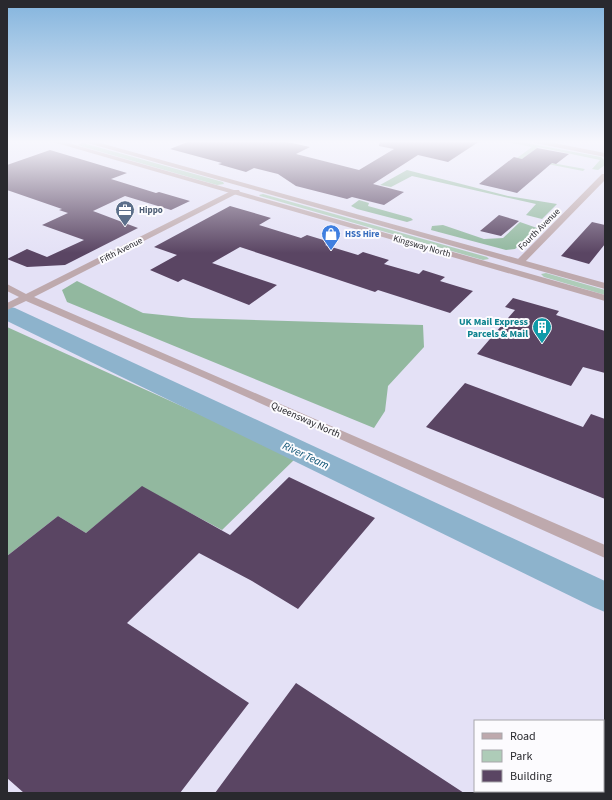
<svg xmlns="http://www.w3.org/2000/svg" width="612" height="800" font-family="'Source Sans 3',sans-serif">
	<rect width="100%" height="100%" fill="#eeedfb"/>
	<!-- built -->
	<path fill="#e4e1f6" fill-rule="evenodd" d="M7 141H605V793H7ZM475 721H603V791H475Z"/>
	<!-- green -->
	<path fill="#aeccb8" d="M515 141 601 157 605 161V165L598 170 592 169 600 160 538 147 524 158 585 169 583 171 517 158 532 147 512 143Z
		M83 143 223 182 224 184 217 185 77 145Z
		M263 194 487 257 489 259 483 260 260 196 259 195Z
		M546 273 605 290V295L544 277 541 274Z"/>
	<!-- forest -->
	<path fill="#92b89f" d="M407 170 508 196 557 204 542 219 526 215 536 204 412 176 391 187 380 185Z
		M359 200 369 203 368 206 411 218 413 220 407 222 357 209 351 206Z
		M520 222 537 228 515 249 506 250 431 230 432 226 443 225 484 239 503 238Z
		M77 281 143 313 191 318 423 325 424 347 388 386 385 411 374 428 67 302 62 290Z
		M7 327 296 458 222 530 142 487 86 533 58 516 7 556Z"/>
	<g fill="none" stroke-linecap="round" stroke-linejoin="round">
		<!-- river -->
		<path fill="#8db3cc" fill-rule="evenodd" d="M7 306 15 308 605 581V612L593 607 7 321Z"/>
	</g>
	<!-- building -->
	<path fill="#5a4563" d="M190 141H283L310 147 296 154 359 170 394 149 379 146 380 141H480L448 162 418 155 373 184 404 192 384 205 352 197 347 199 296 186 278 174 254 168 246 172 218 164 222 163 170 149Z
		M537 148 569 154 556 164 552 163 517 193 479 184 514 157 522 159Z
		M50 150 127 173 111 179 156 193 159 192 190 201 171 210 125 196 93 211 138 228 65 265 27 267 7 259 27 249 47 257 84 240 42 225 68 213 59 210 62 209 7 190V165Z
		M230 206 271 218 259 225 301 238 307 235 330 242 325 245 358 255 363 252 389 260 384 264 419 274 423 270 445 277 440 281 473 291 450 313 378 290 375 292 240 247 212 263 277 285 249 305 183 279 178 282 150 270 177 255 154 247Z
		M499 215 519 221 501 236 480 231Z
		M592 222 605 225V244L589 264 561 256Z
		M513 298 559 311 556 315 605 331V373L583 367 571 386 477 354 515 310 505 307Z
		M465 383 583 427 591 414 605 419V499L426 427Z
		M289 477 375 518 298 609 252 581 199 553 127 623 249 703 180 793H24L7 778V556L58 516 86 533 142 486 230 535Z
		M296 683 464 793H215Z"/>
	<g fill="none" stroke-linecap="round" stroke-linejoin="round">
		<!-- minor -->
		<path fill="#bea9ad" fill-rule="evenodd" d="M532 141H544L605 153V157L535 143Z
			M602 174H605V180L523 264H517L515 262 517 260Z
			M233 190H239L240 192 34 297 605 545V558L204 378 26 301 7 310V303L19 297 7 291V284L26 294Z"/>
		<!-- tertiary -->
		<path fill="#bea9ad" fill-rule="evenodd" d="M52 141H61L605 295V301L53 142Z
			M83 141H93L605 283V289L84 142Z"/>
	</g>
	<!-- sky -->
	<linearGradient id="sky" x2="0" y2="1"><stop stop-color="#83b4dd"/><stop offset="0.56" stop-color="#f7f7fd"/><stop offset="1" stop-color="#f7f7fd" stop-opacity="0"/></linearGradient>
	<rect width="612" height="253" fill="url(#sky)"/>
	<!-- icons -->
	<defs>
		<symbol id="office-pin" viewBox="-11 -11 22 30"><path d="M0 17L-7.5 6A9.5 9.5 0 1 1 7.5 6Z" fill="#5c6f8a" stroke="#fcfbfe"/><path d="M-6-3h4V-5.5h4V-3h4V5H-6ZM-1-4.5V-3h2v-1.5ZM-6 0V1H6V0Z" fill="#fff"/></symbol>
		<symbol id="shop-pin" viewBox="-11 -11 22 30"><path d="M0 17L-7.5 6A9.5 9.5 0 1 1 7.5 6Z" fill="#3f7fe0" stroke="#fcfbfe"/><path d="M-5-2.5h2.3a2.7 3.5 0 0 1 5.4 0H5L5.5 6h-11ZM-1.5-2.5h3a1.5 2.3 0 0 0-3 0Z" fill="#fff"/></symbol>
		<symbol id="building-pin" viewBox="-11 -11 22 30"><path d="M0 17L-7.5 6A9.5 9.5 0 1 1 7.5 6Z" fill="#0f9aa8" stroke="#fcfbfe"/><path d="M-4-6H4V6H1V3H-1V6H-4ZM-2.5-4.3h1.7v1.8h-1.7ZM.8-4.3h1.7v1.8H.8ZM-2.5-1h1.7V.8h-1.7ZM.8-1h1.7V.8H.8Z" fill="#fff"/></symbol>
	</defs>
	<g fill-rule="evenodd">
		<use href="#office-pin" x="114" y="199" width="22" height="30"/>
		<use href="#shop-pin" x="320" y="223" width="22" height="30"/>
		<use href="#building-pin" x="531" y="316" width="22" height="30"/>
	</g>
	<g text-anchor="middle" stroke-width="4" stroke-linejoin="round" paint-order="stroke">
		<!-- far-service labels -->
		<g font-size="9" font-weight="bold" fill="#4e5e75" stroke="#fcfbfe" text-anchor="start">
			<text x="139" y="213">Hippo</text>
		</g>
		<!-- far-street labels -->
		<g font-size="9" fill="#29292e" stroke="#fcfbfe">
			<text transform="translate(539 229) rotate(-45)" y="3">Fourth Avenue</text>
			<text transform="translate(422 246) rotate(16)" y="3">Kingsway North</text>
			<text transform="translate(121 250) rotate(-27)" y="3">Fifth Avenue</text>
		</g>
		<!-- far-shop labels -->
		<g font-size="9" font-weight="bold" fill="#366cbe" stroke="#fcfbfe" text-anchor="start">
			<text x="345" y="237">HSS Hire</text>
		</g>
		<!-- culture labels -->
		<g font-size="10" font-weight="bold" fill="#0d838f" stroke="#fcfbfe" text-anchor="end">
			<text x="528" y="325">UK Mail Express<tspan x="528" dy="12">Parcels &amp; Mail</tspan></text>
		</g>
		<!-- street labels -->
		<g font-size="10" fill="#29292e" stroke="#fcfbfe">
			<text transform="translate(306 419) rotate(24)" y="4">Queensway North</text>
		</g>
		<!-- water labels -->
		<g font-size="11" font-style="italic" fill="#064e70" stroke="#fcfbfe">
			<text transform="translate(306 455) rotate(25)" y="4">River Team</text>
		</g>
	</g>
	<!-- border -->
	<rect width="612" height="800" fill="none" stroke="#29292e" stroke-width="16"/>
	<!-- legend -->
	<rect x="474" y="720" width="130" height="72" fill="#fcfbfe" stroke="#a8a7ab"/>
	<rect x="482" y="733" width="20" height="6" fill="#bea9ad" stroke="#a8a7ab"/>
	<text x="510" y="740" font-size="12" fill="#29292e">Road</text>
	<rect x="482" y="750" width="20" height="12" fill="#aeccb8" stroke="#a8a7ab"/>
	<text x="510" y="760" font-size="12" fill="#29292e">Park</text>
	<rect x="482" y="770" width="20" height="12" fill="#5a4563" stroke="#a8a7ab"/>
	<text x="510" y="780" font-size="12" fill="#29292e">Building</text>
</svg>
